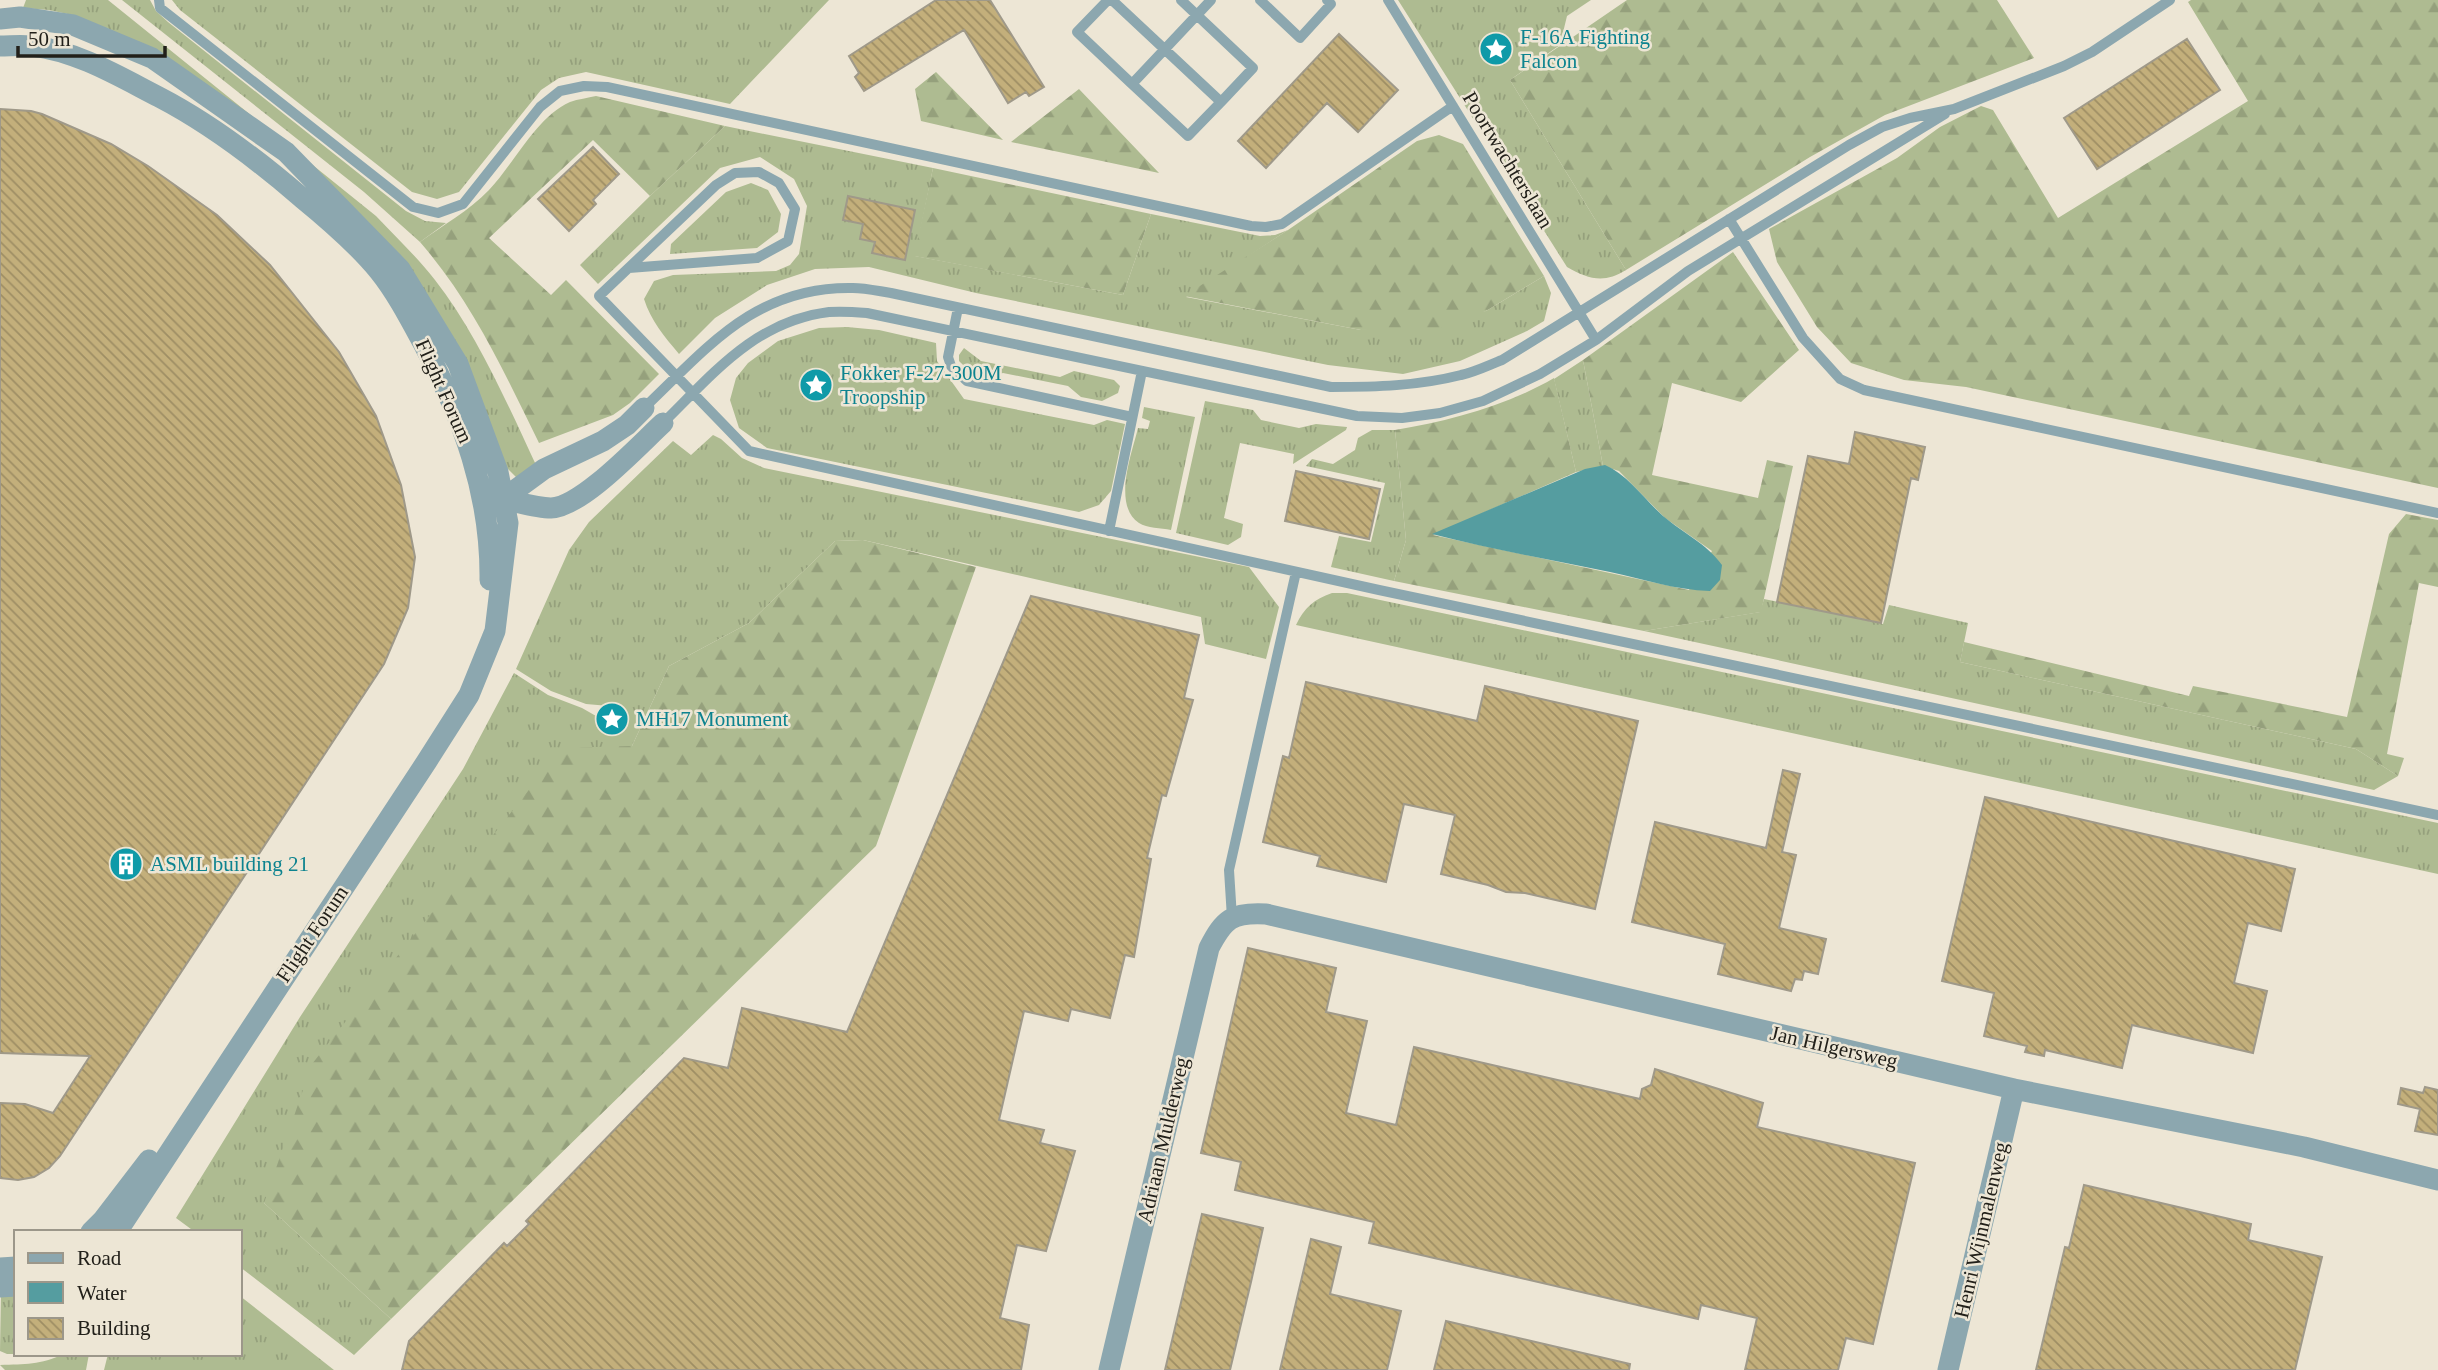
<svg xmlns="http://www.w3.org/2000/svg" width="2438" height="1370" font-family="'Times New Roman',serif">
	<defs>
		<pattern id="grass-tufts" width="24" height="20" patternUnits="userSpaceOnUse" patternTransform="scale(1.75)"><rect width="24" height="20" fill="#aebb91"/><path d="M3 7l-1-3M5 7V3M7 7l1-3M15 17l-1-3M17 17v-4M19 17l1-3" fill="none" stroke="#95a07c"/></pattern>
		<pattern id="forest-firs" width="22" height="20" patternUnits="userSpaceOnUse" patternTransform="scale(1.75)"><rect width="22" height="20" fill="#aebb91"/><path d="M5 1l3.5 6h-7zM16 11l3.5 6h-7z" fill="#95a07c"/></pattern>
		<pattern id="building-back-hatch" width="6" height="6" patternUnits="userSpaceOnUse" patternTransform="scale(1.75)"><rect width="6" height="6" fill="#c3af7b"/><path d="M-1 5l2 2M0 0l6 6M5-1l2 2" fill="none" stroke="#9e8e64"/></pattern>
	</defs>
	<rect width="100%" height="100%" fill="#ede6d5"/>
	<!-- grass -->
	<path fill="url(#grass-tufts)" d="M26 0H108L376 216C396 237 417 257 435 280 476 332 508 405 536 465L517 478 505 466 368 222 77 16 49 10 23 8Z
		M122 0H150L156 11 168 22 406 211 425 221 446 223 420 242 364 192Z
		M172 0H829L730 104 586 72 559 78 541 90 459 192 437 199 412 192 180 10Z
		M1398 0H1591L1567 16 1560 45 1510 80 1626 270C1604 284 1588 279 1567 267Z
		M725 126 933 168 915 256 1123 295 1151 214 1260 236 1275 235 1288 230 1186 297 1361 330 1486 311 1544 276 1551 293 1544 321 1527 331 1460 361 1403 374 1328 365 976 293 869 267 815 269 767 285 715 318 679 354C664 336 651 321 644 299L654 281 673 275 776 271 790 265 799 254 807 206 794 179 760 157 720 168 598 284 580 265 650 196Z
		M751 183 768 190 781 214 778 232 757 248 670 254 671 244 726 192Z
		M847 327 879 330 936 343 937 361 964 399 1094 425 1107 420 1125 424 1111 491 1099 505 1079 512 767 448 739 428 730 400 736 378 748 363 778 341 819 328Z
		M964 348 981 361 1060 377 1074 371 1114 380 1120 386 1118 393 1102 401 1081 397 1068 386 1003 373C986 378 971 374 959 361V355Z
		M1583 360 1603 466 1576 472 1554 379Z
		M1205 401 1253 410 1261 420 1299 428 1316 424 1347 427 1346 430 1293 464 1294 454 1240 443 1224 518 1243 524 1241 537 1228 545 1176 533Z
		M1144 407 1195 417 1171 530C1161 528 1147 528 1139 523 1112 505 1132 453 1138 428L1148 429 1150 421 1142 418Z
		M1372 430H1395L1406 540 1394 581 1331 567 1339 536 1371 542 1385 483 1306 466 1312 459 1333 464 1355 450 1358 438Z
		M713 435 721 439 742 458 764 468 1249 567 1279 607 1266 659 1205 644 1201 617 863 540 835 541 749 623 669 666 632 746 264 1203 391 1319 354 1355 240 1267V1232H195L176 1218 300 1017 463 769 514 673 548 695 582 708 610 724 616 722 617 717 609 706 586 704 551 691 516 669 569 550 589 522 673 441 691 455Z
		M1332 593H1347L2438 823V874L1296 625C1304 608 1314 599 1332 593Z
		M1764 599 1883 624 1889 605 1968 623 1960 662 2356 749 2398 776 2374 790 1644 631 1760 612Z
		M16 1292V1354H7L0 1351 1 1293Z
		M240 1296 334 1370H104L108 1354H240Z
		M64 1354H89L86 1370H5L0 1365C25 1364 40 1365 64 1354Z"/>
	<!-- forest -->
	<path fill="url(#forest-firs)" d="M1627 0H1997L2034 58 1885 115 1810 157 1626 270 1510 80Z
		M2191 0H2438V488L1966 387 1904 380 1851 363 1817 327 1777 262 1769 229 1897 158 1940 127 1981 106 1993 110 2058 218 2248 101 2188 2Z
		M936 72 1003 140 921 121 915 89Z
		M1079 89 1159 173 1011 142Z
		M596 96 725 126 650 196 593 140 489 238 551 295 566 280 659 374 630 403 613 415 539 443C504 372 473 303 420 242 443 225 469 211 489 190 514 164 536 117 570 102 578 99 588 98 596 96Z
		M1439 135 1463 144 1544 276 1486 311 1438 329 1361 330 1184 296 1288 230 1417 141Z
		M933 168 1151 214 1123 295 914 256Z
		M1733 252 1799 350 1741 402 1672 383 1652 475 1758 498 1767 460 1793 466 1761 612 1644 631 1394 581 1406 540 1395 430C1449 421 1506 406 1554 378L1576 472 1433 535 1689 590 1712 551 1665 518 1619 471 1603 466 1583 360Z
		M2406 514 2438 520V587L2419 583 2387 754 2404 758 2398 776 2356 749 1960 662 1964 642 2189 696 2193 686 2347 717 2389 534Z
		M863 540 976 567 876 846 391 1319 264 1203 312 1064 562 748 632 746 669 666 749 623 835 541Z"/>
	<!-- water -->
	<path fill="#559da0" d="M1605 465C1628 475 1644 499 1663 516 1683 533 1706 543 1722 565L1720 580 1710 591C1675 590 1643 579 1610 572 1550 560 1491 549 1432 534L1585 469Z"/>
	<!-- building -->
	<path fill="url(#building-back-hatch)" stroke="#9f9989" stroke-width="2" d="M936 0H990L1044 87 1029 96 1026 92 1008 103 964 30 864 91 855 77 859 73 849 56Z
		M1339 34 1398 90 1358 132 1327 103 1266 168 1238 141Z
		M2187 39 2220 90 2097 169 2064 118Z
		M0 109 31 111 42 114 111 144 148 166 217 215 270 265 339 352 376 416 401 485 415 557 408 608 384 664 60 1156 49 1168 34 1177 18 1180 0 1178V1103L25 1104 53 1113 90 1056 0 1053Z
		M593 147 619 174 593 200 596 204 569 231 538 199Z
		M848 196 915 210 905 260 872 253 875 242 860 239 863 224 843 220Z
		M1855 432 1925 447 1918 480 1911 478 1881 623 1777 602 1808 456 1849 464Z
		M1296 471 1380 489 1369 539 1285 521Z
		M1031 596 1199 635 1184 698 1193 700 1166 796 1162 795 1147 858 1151 859 1134 957 1125 955 1110 1018 1071 1009 1068 1021 1024 1011 999 1120 1044 1130 1040 1143 1075 1151 1046 1251 1017 1245 1000 1318 1029 1325 1021 1370H402L409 1341 504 1243 507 1246 529 1224 526 1221 684 1058 728 1068 742 1008 847 1032Z
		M1306 682 1477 721 1485 686 1638 721 1595 909 1525 893 1506 892 1488 885 1441 874 1455 815 1404 804 1386 882 1317 866 1320 856 1263 842 1283 756 1289 758Z
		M1783 770 1800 774 1782 852 1796 855 1779 928 1826 939 1818 974 1804 971 1802 980 1795 979 1791 991 1718 974 1725 944 1632 922 1655 822 1766 848Z
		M1985 797 2295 869 2281 931 2248 923 2234 983 2267 991 2253 1053 2132 1025 2122 1068 2045 1050 2044 1056 2025 1052 2027 1046 1984 1036 1994 993 1942 981Z
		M1248 948 1336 968 1326 1012 1367 1021 1346 1113 1396 1125 1414 1047 1640 1099 1642 1089 1651 1085 1655 1069 1763 1103 1757 1127 1915 1163 1873 1344 1846 1338 1838 1370H1745L1757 1318 1701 1305 1698 1319 1369 1243 1374 1222 1235 1190 1241 1162 1201 1153Z
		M2425 1087 2438 1090V1135L2415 1131 2420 1109 2398 1104 2401 1088 2423 1093Z
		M2084 1185 2251 1224 2248 1240 2322 1257 2295 1370H2036L2065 1247 2069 1248Z
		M1202 1214 1263 1228 1251 1282 1230 1370H1165Z
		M1311 1239 1341 1247 1330 1294 1401 1311 1387 1370H1280Z
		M1446 1321 1630 1364 1629 1370H1434Z"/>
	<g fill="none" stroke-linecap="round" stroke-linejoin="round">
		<!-- lane -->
		<path stroke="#8ca7af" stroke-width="10" d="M159 0 160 8 413 207 438 213 463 204 540 107 560 91 584 86 607 87 1251 226 1266 227 1282 224 1453 106
			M1108 0 1077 32 1132 84 1211 0
			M1112 0 1221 102 1188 136 1132 84
			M1181 0 1253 68 1221 102
			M1260 0 1300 38 1331 4 1327 0
			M1388 0 1596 340
			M1729 219 1803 338 1840 379 1864 390 2438 513
			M629 268 757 258 788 241 795 209 779 183 759 172 735 173 716 185 599 296 749 451 1379 590 2438 815
			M958 308 948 357 951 366 967 381 1132 417
			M644 408C708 347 756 286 853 288 865 288 878 291 891 293L1331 387C1375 387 1418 386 1461 375 1475 372 1489 365 1502 360L1849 145 1882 127 1910 118 1954 109 2064 66 2092 52 2170 0
			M663 423C713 374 755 321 829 312 842 311 855 312 867 313L1357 416 1402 418 1440 413 1483 401 1540 374 1596 340 1688 271 1945 114
			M1109 531 1142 371
			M1232 918 1229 870 1296 572"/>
		<!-- street -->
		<path stroke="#8ca7af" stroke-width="21" d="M0 19 20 17 73 25 152 58 286 152 400 269 458 364 498 472 508 523 495 631 469 695 427 761 117 1232
			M0 46C10 46 21 45 32 46 77 51 120 77 159 97 211 124 258 160 302 198 329 220 356 243 379 271 396 292 410 319 423 343 463 419 491 493 490 580
			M503 499C518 502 536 508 551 508 582 507 640 444 663 423
			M503 499 544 469 603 441 627 425 644 408
			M91 1232 103 1220 149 1160
			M0 1268 16 1267
			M0 1287 16 1286
			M1109 1370 1209 948C1224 919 1232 912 1266 914L2014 1089 2304 1147 2438 1180
			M1948 1370 2014 1089"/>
	</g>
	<!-- icons -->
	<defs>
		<symbol id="sight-disc" viewBox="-11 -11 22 22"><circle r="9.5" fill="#0f9aa8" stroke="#ede6d5"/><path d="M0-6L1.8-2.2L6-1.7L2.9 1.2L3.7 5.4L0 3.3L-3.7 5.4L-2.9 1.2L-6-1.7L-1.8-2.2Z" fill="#fff"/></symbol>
		<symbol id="building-disc" viewBox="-11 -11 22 22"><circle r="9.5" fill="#0f9aa8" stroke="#ede6d5"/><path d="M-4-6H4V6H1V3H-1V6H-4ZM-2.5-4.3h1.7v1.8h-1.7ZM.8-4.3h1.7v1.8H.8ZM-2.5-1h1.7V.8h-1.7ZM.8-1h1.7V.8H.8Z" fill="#fff"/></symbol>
	</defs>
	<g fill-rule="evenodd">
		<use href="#sight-disc" x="1477" y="30" width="38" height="38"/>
		<use href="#sight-disc" x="797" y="366" width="38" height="38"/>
		<use href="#sight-disc" x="593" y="700" width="38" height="38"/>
		<use href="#building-disc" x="107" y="845" width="38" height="38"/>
	</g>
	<g text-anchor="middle" stroke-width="5" stroke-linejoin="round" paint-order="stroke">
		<!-- culture labels -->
		<g font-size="21" fill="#0d838f" stroke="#ede6d5" text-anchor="start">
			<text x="1520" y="44">F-16A Fighting<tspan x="1520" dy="24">Falcon</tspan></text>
			<text x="840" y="380">Fokker F-27-300M<tspan x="840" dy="24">Troopship</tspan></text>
			<text x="636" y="726">MH17 Monument</text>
			<text x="150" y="871">ASML building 21</text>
		</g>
		<!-- street labels -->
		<g font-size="21" fill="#22201a" stroke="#ede6d5">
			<text transform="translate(1508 160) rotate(59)" y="7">Poortwachterslaan</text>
			<text transform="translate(444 391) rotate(66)" y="7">Flight Forum</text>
			<text transform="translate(312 934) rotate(-56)" y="7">Flight Forum</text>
			<text transform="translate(1834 1047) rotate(13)" y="7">Jan Hilgersweg</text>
			<text transform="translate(1163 1140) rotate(-77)" y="7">Adriaan Mulderweg</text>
			<text transform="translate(1981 1230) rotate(-77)" y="7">Henri Wijnmalenweg</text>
		</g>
	</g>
	<!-- legend -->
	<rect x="14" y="1230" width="228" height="126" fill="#ede6d5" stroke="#9c978a" stroke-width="2"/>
	<rect x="28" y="1253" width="35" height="10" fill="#8ca7af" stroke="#9c978a" stroke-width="2"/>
	<text x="77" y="1265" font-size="21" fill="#22201a">Road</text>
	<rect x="28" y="1282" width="35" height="21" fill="#559da0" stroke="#9c978a" stroke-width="2"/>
	<text x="77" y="1300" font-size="21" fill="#22201a">Water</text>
	<rect x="28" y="1318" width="35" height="21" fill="url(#building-back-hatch)" stroke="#9c978a" stroke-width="2"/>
	<text x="77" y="1335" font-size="21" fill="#22201a">Building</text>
	<!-- scale -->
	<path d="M18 46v10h147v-10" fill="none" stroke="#22201a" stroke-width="3.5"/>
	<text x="28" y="46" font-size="21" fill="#22201a" stroke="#ede6d5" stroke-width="5" paint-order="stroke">50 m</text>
</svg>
